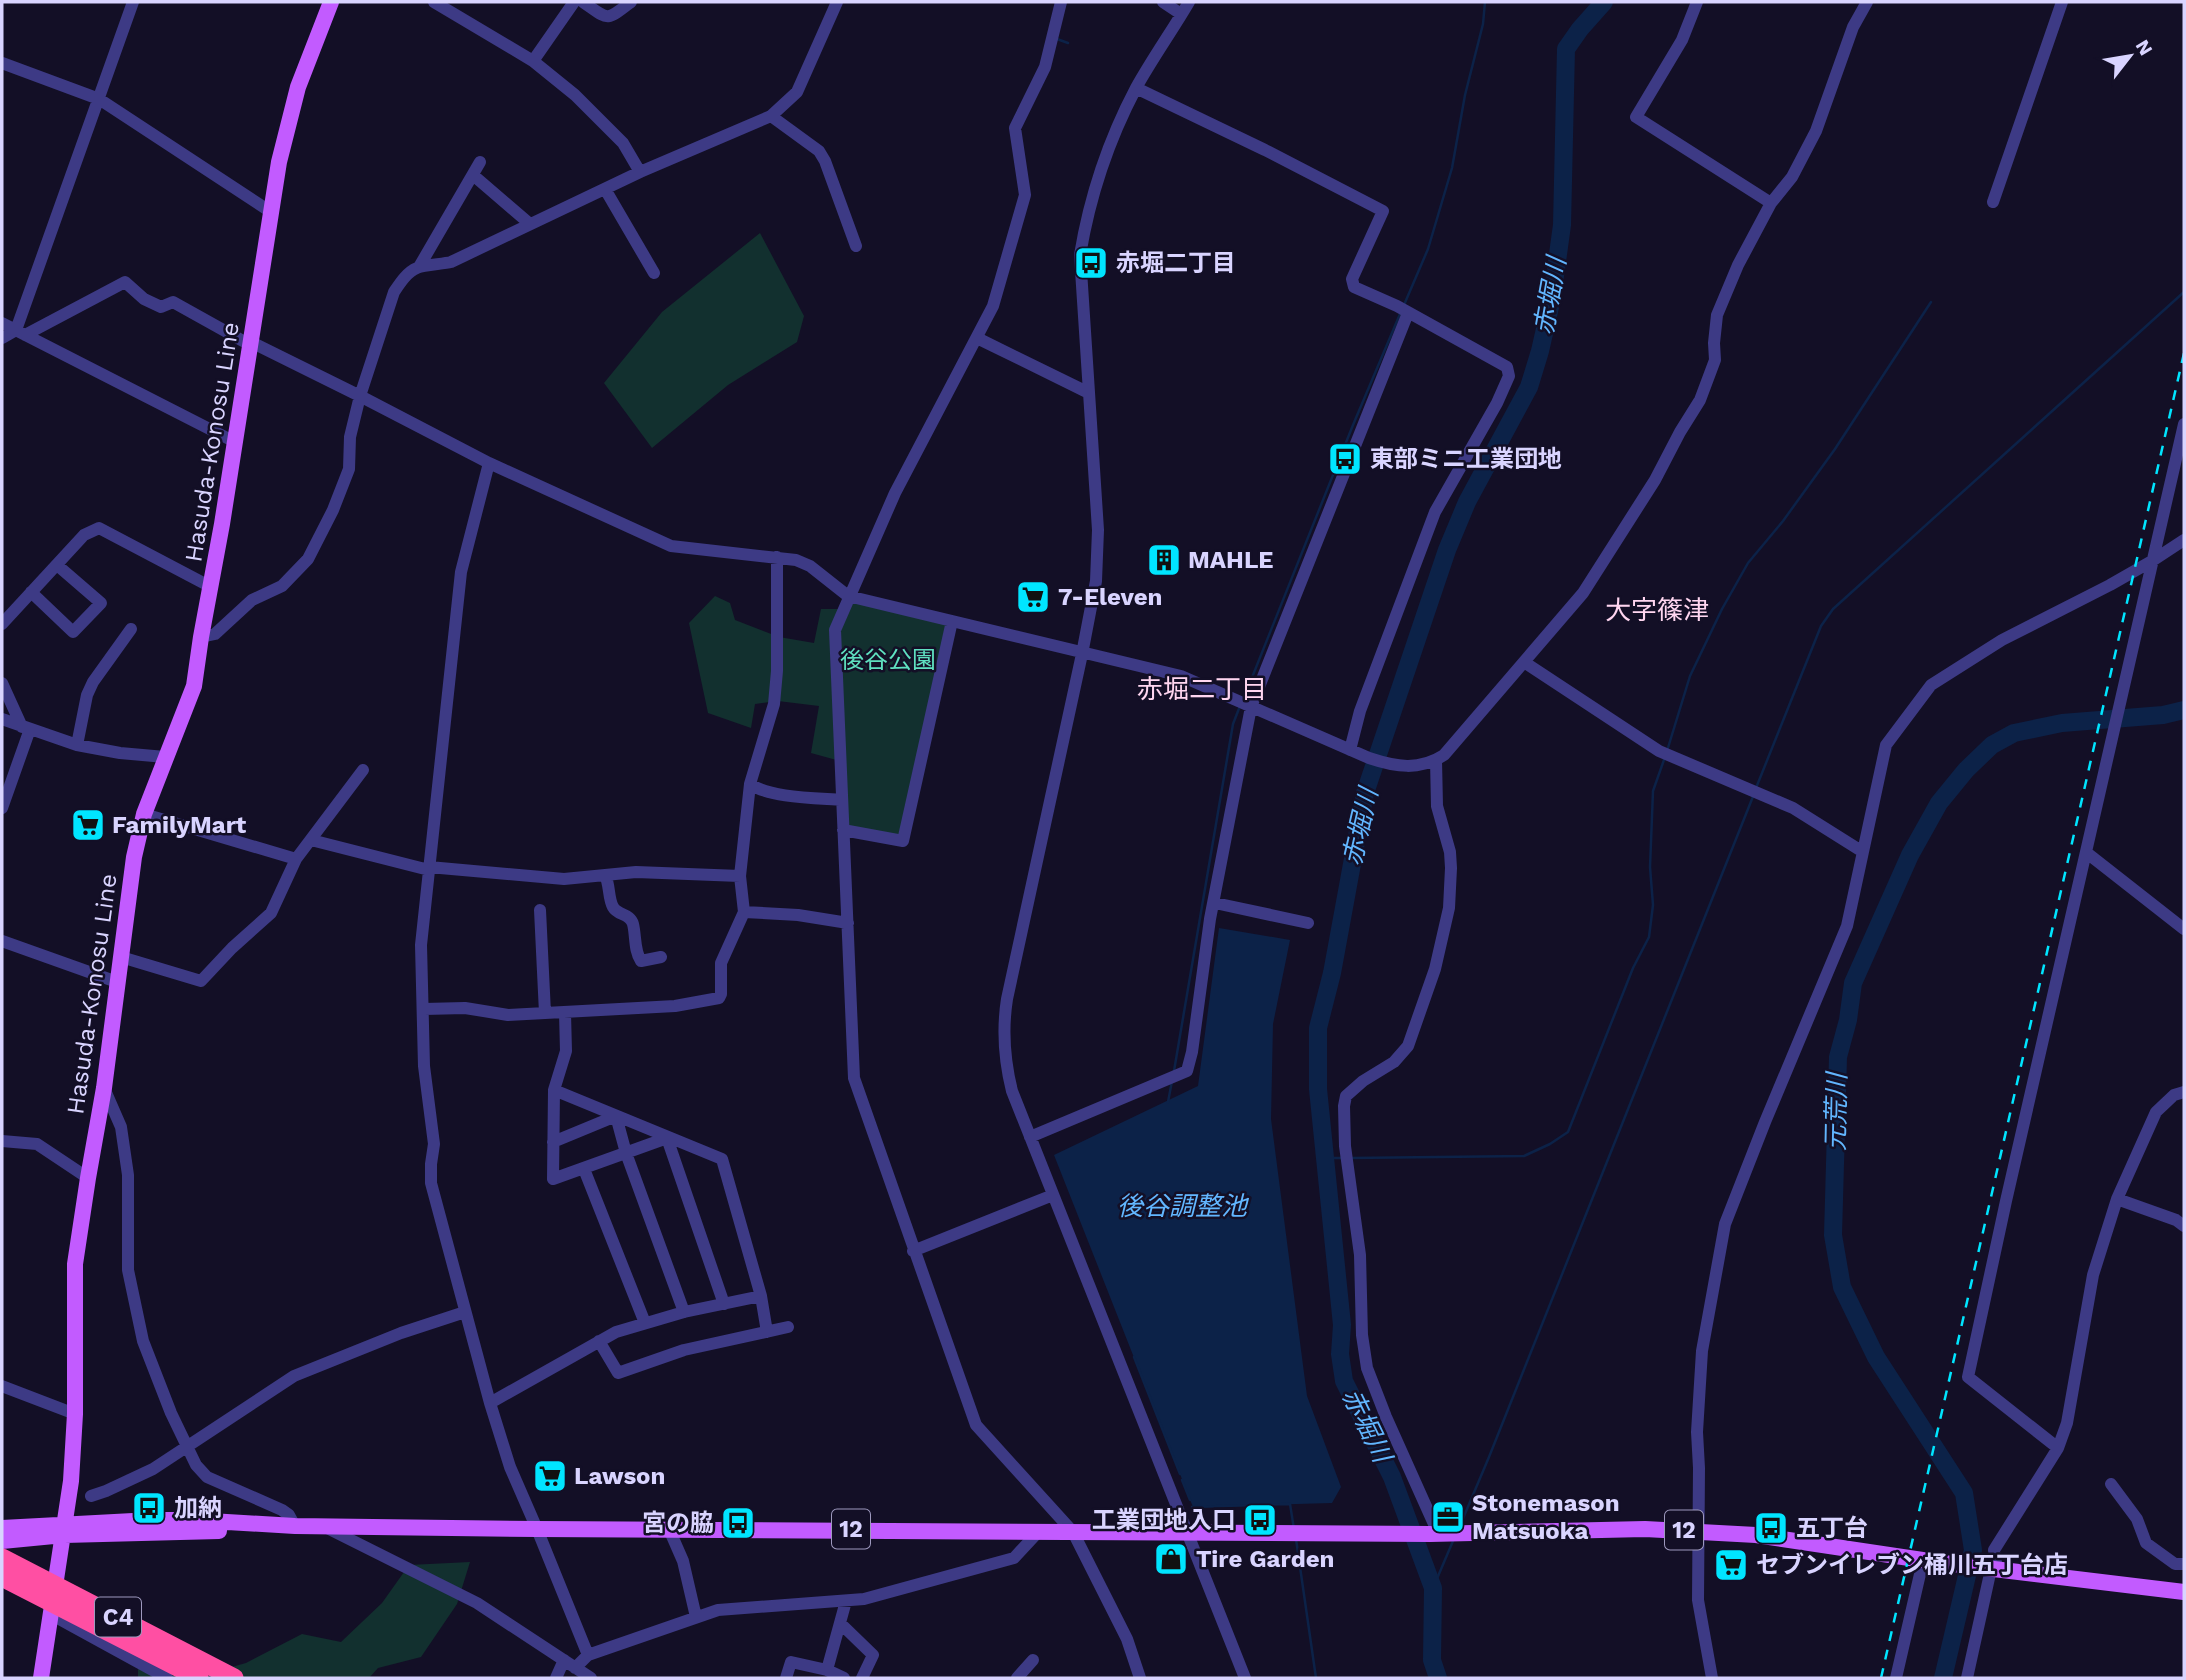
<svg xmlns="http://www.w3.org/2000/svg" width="2186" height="1680" font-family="'Work Sans','Noto Sans JP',sans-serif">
	<rect width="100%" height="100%" fill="#130f26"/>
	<!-- green -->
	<path fill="#12302f" d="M760 233 804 316 797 342 728 385 652 448 604 383 662 312Z
		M715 596 730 603 735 620 779 637 814 643 821 609H843L848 596 952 621 903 841 843 830 840 761 811 753 819 706 778 701 755 704 751 728 708 713 689 623Z
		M470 1562 457 1604 421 1657 378 1668 369 1678H138V1648L203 1675 246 1663 302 1634 341 1642 382 1603 409 1565Z"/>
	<!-- water -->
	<path fill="#0c2248" d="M1219 928 1290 940 1273 1024 1271 1119 1307 1396 1341 1487 1332 1503 1193 1507 1054 1155 1198 1086Z"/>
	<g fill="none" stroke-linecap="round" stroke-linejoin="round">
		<!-- stream -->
		<path stroke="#0c2248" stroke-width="2.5" d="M1057 39 1068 43
			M1404 305 1428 249 1452 168 1465 95 1483 24 1485 2
			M1243 700 1353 425 1400 314
			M1667 751 1690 676 1722 609 1748 563 1783 521 1835 449 1931 302
			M1756 788 1821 626 1833 609 2184 292
			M1174 1071 1233 724 1240 706
			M1168 1102 1172 1081
			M1324 1158H1341
			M1351 1158 1524 1156 1550 1144 1568 1132 1633 968 1649 937 1653 905 1650 867 1653 791 1665 757
			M1134 1357 1180 1474
			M1182 1480 1190 1500
			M1192 1507 1290 1504 1294 1529
			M1459 1528 1489 1457 1754 794
			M1296 1539 1316 1678
			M1433 1588 1453 1541"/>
		<!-- river -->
		<path stroke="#0c2248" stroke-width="18" d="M1438 1678 1432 1660 1433 1588 1392 1477 1344 1381 1340 1354 1342 1325 1318 1089V1028L1332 973 1365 793 1447 550 1467 502 1529 387 1540 351 1552 298 1562 225 1566 49 1580 29 1604 2
			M1943 1678 1973 1550 1964 1493 1876 1357 1842 1287 1833 1235 1838 1057 1848 1020 1853 983 1910 855 1939 803 1966 770 1992 745 2014 733 2062 723 2163 715 2184 710"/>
		<!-- minor -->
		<path stroke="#3d3a85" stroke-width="12" d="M434 2 533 61 575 95 623 143 640 172
			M583 2C609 20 605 22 631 2
			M1061 2 1045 67 1015 128 1025 195 993 306 895 493 835 630 854 1078 976 1425 1073 1532 1127 1639 1140 1678
			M1163 2 1181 14
			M1189 2C1172 31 1152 59 1136 88 1107 143 1090 195 1080 255L1098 530 1096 581 1082 654 1007 999C1002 1031 1004 1059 1012 1091L1245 1678
			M1697 2 1682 40 1636 117 1771 203
			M533 61 574 2
			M2 63 99 99 271 212
			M1136 88 1265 150 1383 211 1352 279 1354 287 1397 306 1507 367 1509 376 1497 403 1435 512 1360 711 1350 750
			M771 116 819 151 825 161 856 246
			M473 175 530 224
			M605 189 654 273
			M1993 202 2062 2
			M419 267 480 162
			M2 323 235 442
			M25 335 125 282 144 299 161 307 173 302 243 341 251 342 360 396 489 463 671 546 796 560 810 566 848 596 1181 676 1369 758C1396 767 1419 771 1444 755L1583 593 1655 480 1680 432 1700 400 1715 360 1714 343 1717 315 1738 265 1771 203 1792 177 1816 131 1853 27 1867 2
			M2 338 16 330 133 2
			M977 338 1089 393
			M489 463 461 572 421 945 424 1066 434 1144 431 1164V1183L490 1403 510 1467 537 1529 588 1655
			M777 557V671L774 704 750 784C770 798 817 798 842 800
			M31 592 73 632 101 603 57 565
			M2 624 84 535 99 528 211 587
			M201 637 215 634 252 600 282 586 308 559 333 510 349 469 350 437 360 396 394 292C400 283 407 272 417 268 423 265 443 264 451 262L640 172 771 116 797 92 837 2
			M1524 662 1659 751 1793 808 1863 852
			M2 683 22 727
			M2 719 77 745 120 753 165 757
			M77 745 87 695 93 682 131 629
			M1436 760 1437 806 1450 852 1451 868 1449 908 1435 969 1408 1046 1394 1062 1363 1081 1346 1096 1344 1106 1345 1146 1360 1255 1362 1335 1367 1368 1386 1417 1438 1533
			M750 784 740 876 744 912 798 915 848 923
			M2 808 30 729
			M144 814 296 859
			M843 830 903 841 952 621
			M311 840 429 870
			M2087 853 2184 929
			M429 867 564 879 636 872 740 876
			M605 875C610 885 608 898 613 907 618 916 630 913 633 924 636 936 634 951 641 961L661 957
			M1215 903 1308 923
			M540 910 545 1013
			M2 941 117 982
			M121 957 201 981 232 948 271 913 296 859 363 770
			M424 1009 465 1008 508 1015 675 1006 719 998 721 994V963L744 912
			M104 1088 121 1127 128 1175V1270L143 1341 171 1413 196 1465 207 1477 282 1510 289 1515 295 1526
			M554 1090 566 1051 565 1013
			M1030 1137 1187 1071 1192 1052 1210 919 1251 707 1408 313
			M667 1138 553 1179 554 1090 722 1159 761 1296 767 1332
			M667 1138 724 1304
			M2 1141 37 1144 88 1178
			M553 1142 616 1116 626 1153 684 1312
			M584 1169 645 1323
			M2117 1199 2176 1220 2184 1226
			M913 1251 1053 1195
			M599 1341 618 1373 684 1350 788 1327
			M2 1386 75 1414
			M490 1403 616 1332 684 1312 761 1296
			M2058 1448 1968 1377 2006 1201 2184 424
			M2111 1484 2137 1519 2146 1543 2175 1564H2184
			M91 1496 106 1491 153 1469 294 1376 401 1333 465 1312
			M327 1528 477 1603 591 1678
			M669 1529 683 1561 696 1617
			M1997 1569 1994 1550 2058 1448 2067 1423 2093 1275 2117 1199 2156 1112 2174 1095 2184 1092
			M52 1615 167 1678
			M840 1623 873 1655 862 1678
			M575 1668 588 1655 718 1610 864 1599 1014 1558 1040 1530
			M827 1670 846 1601
			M556 1678 564 1660
			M786 1678 791 1662 827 1670 844 1678
			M1017 1678 1033 1660
			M1712 1678 1698 1600 1699 1468 1697 1432 1702 1351 1725 1224 1765 1122 1847 926 1886 745 1931 685 2002 640 2110 585 2152 561 2184 540
			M1896 1678 1923 1561
			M1967 1678 1991 1569"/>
		<!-- major -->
		<path stroke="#c25bff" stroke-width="16" d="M2 1528 152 1520H194L295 1526 537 1529 1430 1534 1645 1529 1756 1535 1936 1562 2184 1592
			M2 1541 64 1535 219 1531
			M41 1678 71 1481 75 1414V1264L88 1178 104 1088 134 857 144 814 194 686 201 637 222 524 279 162 298 87 331 2"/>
		<!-- rail -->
		<path stroke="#00e5ff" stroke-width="2.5" stroke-dasharray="10 9" stroke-linecap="butt" d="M1881 1678 2184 353"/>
		<!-- highway-bridge -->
		<path stroke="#ff4fa3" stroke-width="19" d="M2 1558 234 1678
			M2 1577 199 1678"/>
	</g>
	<!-- icons -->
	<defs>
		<symbol id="bus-square" viewBox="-11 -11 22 22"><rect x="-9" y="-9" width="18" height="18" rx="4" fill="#00e5ff" stroke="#130f26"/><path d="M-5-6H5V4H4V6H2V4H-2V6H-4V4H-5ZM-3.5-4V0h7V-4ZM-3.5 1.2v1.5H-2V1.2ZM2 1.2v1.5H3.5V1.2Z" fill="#111"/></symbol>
		<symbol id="building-square" viewBox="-11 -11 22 22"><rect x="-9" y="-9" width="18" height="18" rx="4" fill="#00e5ff" stroke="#130f26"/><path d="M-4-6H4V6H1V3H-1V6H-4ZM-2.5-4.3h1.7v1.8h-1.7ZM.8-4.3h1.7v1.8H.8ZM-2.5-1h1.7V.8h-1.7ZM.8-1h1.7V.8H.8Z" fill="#111"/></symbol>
		<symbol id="supermarket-square" viewBox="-11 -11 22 22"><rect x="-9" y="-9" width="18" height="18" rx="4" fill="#00e5ff" stroke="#130f26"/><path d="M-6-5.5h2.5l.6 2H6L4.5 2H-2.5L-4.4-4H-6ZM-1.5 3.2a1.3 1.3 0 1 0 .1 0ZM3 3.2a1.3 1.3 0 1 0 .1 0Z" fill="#111"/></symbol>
		<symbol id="office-square" viewBox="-11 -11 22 22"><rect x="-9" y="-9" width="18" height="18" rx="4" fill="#00e5ff" stroke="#130f26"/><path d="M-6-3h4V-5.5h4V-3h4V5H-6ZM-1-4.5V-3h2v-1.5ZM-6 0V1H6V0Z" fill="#111"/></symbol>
		<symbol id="shop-square" viewBox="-11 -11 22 22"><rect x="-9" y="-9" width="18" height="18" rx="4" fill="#00e5ff" stroke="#130f26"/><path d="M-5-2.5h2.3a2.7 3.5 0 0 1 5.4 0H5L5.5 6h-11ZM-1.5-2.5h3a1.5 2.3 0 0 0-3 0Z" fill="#111"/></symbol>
	</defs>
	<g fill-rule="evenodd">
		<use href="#bus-square" x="1072" y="244" width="38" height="38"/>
		<use href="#bus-square" x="1326" y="440" width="38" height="38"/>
		<use href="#building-square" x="1145" y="541" width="38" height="38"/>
		<use href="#supermarket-square" x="1014" y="578" width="38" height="38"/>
		<use href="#supermarket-square" x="69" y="806" width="38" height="38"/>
		<use href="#supermarket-square" x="531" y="1457" width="38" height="38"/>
		<use href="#bus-square" x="130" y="1489" width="38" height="38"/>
		<use href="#office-square" x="1429" y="1498" width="38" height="38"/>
		<use href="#bus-square" x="1241" y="1501" width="38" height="38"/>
		<use href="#bus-square" x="719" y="1504" width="38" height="38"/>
		<use href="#bus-square" x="1752" y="1509" width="38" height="38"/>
		<use href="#shop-square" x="1152" y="1540" width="38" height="38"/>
		<use href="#supermarket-square" x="1712" y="1546" width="38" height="38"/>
	</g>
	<g text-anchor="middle" stroke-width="5" stroke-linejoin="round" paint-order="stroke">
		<!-- shield labels -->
		<g fill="#130f26" stroke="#9e99be" stroke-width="2">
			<rect x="832" y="1509.5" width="38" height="39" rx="5"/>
			<rect x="1665" y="1510.5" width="38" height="39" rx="5"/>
			<rect x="95" y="1597.5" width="46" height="39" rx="5"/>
		</g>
		<g font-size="23" font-weight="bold" fill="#d9d4ff">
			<text x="851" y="1537">12</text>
			<text x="1684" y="1538">12</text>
			<text x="118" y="1625">C4</text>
		</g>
		<!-- poi labels -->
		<g font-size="24" font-weight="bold" fill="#d9d4ff" stroke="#130f26" text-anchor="start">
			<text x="1116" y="271">赤堀二丁目</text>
			<text x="1370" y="467">東部ミニ工業団地</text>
			<text x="1188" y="568">MAHLE</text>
			<text x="1058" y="605">7-Eleven</text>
			<text x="112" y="833">FamilyMart</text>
			<text x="574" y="1484">Lawson</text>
			<text x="1472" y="1511">Stonemason<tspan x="1472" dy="28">Matsuoka</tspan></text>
			<text x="174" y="1516">加納</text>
			<text x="1236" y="1528" text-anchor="end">工業団地入口</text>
			<text x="714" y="1531" text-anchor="end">宮の脇</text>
			<text x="1796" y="1536">五丁台</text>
			<text x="1196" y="1567">Tire Garden</text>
			<text x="1756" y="1573">セブンイレブン桶川五丁台店</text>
		</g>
		<!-- street labels -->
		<g font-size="24" fill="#d9d4ff" stroke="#130f26">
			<text transform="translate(212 442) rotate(-81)" y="8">Hasuda-Konosu Line</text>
			<text transform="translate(92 994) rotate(-82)" y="8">Hasuda-Konosu Line</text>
		</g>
		<!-- park labels -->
		<g font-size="24" fill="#5fe0c0" stroke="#130f26">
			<text x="888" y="668">後谷公園</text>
		</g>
		<!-- water labels -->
		<g font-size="26" font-style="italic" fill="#62b6ff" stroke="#130f26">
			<text transform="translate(1550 296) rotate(-80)" y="9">赤堀川</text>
			<text transform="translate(1360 827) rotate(-77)" y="9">赤堀川</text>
			<text transform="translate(1836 1112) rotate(-89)" y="9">元荒川</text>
			<text x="1182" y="1215">後谷調整池</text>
			<text transform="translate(1367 1425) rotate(64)" y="9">赤堀川</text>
		</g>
		<!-- neighbourhood labels -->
		<g font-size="26" fill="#ffd6f0" stroke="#130f26">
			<text x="1657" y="619">大字篠津</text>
			<text x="1202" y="698">赤堀二丁目</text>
		</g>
	</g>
	<!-- border -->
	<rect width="2186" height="1680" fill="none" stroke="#d9d4ff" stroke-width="7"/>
	<!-- north arrow -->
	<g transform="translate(2130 56) rotate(59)" stroke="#130f26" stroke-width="5" paint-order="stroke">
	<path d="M0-5L12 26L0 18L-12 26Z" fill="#d9d4ff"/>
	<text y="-10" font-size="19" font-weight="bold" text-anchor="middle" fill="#d9d4ff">N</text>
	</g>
</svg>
